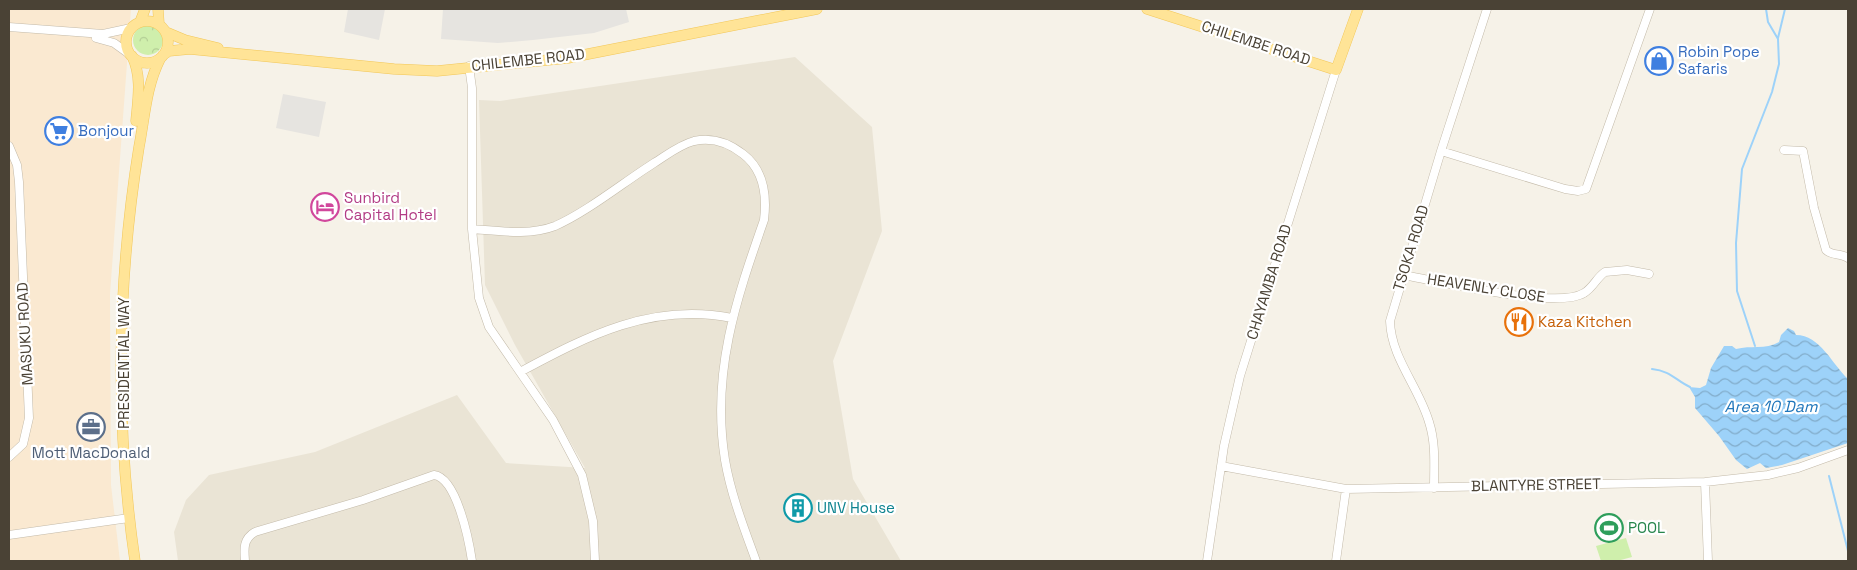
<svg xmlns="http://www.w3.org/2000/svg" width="1857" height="570" font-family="'Space Grotesk',sans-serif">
	<defs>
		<pattern id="park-crowns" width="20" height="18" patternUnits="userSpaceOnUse" patternTransform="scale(1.25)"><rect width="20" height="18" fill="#cfefac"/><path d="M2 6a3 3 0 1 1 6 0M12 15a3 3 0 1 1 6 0" fill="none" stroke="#b3ce95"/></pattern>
		<pattern id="water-waves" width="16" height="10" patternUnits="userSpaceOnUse" patternTransform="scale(1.25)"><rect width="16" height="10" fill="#9dd2f9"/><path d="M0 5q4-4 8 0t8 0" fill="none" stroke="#82acca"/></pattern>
	</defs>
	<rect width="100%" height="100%" fill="#f6f2e8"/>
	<!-- residential -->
	<path fill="#eae4d5" d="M795 57 872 127 882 231 833 361 853 479 901 561H178L174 532 186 500 209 475 315 452 457 395 506 463 585 468 515 345 485 285 479 100 500 101Z"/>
	<!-- commercial -->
	<path fill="#fae9d1" d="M9 9H131L110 294 111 485 120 561H9Z"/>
	<!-- park -->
	<path fill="url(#park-crowns)" d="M133 40a15 15 0 1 1 30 0a15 15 0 1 1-30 0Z"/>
	<!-- pitch -->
	<path fill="#cfefac" d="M1626 538 1632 557 1617 561H1601L1596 546Z"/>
	<!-- parking -->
	<path fill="#e6e4e0" d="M348 9H385L379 40 344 32Z
		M443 9H626L629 22 594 33 533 40 498 43 441 39Z
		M283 94 326 102 319 137 276 128Z"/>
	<!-- water -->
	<path fill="url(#water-waves)" d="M1788 328 1794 331 1796 335C1820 335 1832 364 1848 379V443L1782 465 1766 468 1760 463 1747 469 1736 460 1719 436 1695 408V397L1689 387 1700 388 1706 385 1711 368 1724 346H1732L1736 349C1751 345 1765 350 1779 342L1781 335Z"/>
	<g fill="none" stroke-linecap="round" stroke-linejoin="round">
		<!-- stream -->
		<path stroke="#9dd2f9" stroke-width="2" d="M1778 38 1785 9
			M1755 346 1737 291 1736 243 1742 169 1772 92 1779 64 1778 39 1768 22 1766 9
			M1652 369C1671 371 1675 380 1690 387
			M1829 476 1848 551"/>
		<defs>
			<path id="minor" d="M9 27 103 34 131 28
				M96 38 114 43 132 56
				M469 66 472 88V229L479 298 489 327 553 420 582 475 593 521 595 561
				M9 146 17 165 19 182 29 418 23 444 9 457
				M1784 150 1803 151 1814 208 1826 250C1832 256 1841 253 1848 258
				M1441 151 1565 189 1578 191 1586 189 1650 9
				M472 229C499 231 529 236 555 226 587 212 624 182 654 163 667 155 679 145 694 141 712 137 729 143 743 154 764 170 767 196 764 220 736 300 711 373 725 460 731 495 744 528 756 561
				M1403 275C1439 281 1557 310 1584 293 1593 288 1597 277 1605 272L1627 270 1649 274
				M520 372C587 336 652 302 732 318
				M1221 466 1346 489 1705 482 1768 475 1798 468 1848 450
				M1705 482 1708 561
				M1434 488C1434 466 1436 443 1429 422 1419 387 1391 358 1390 321L1441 151 1487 9
				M9 535 129 518
				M245 561C244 549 243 539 255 532L363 500 434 475C457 478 469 541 472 561
				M1207 561 1224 446 1240 376 1336 70
				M1336 561 1346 489"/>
			<path id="major" d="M158 9 159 24
				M1147 9 1336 70 1358 9
				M126 42a21 21 0 1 1 42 0a21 21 0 1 1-42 0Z
				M140 22 145 9
				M166 32 185 40 218 48
				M163 55 169 51 190 49 394 69 437 71 568 58 817 9
				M132 56C142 76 138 99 136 121
				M135 561C115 425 117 282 139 147 145 116 146 87 160 59"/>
		</defs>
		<!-- minor casing -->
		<use href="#minor" stroke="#c3baa9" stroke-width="9"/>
		<!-- major casing -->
		<use href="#major" stroke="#f2c759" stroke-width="11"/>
		<!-- minor -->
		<use href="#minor" stroke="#fff" stroke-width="8"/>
		<!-- major -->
		<use href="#major" stroke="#ffe497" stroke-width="10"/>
	</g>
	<!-- icons -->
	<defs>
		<symbol id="shop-ring" viewBox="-11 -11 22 22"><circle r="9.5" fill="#fff" stroke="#3f7fe0" stroke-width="1.5"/><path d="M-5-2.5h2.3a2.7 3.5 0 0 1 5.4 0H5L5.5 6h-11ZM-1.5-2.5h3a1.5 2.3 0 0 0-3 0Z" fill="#3f7fe0"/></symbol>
		<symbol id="supermarket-ring" viewBox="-11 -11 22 22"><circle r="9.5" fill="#fff" stroke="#3f7fe0" stroke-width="1.5"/><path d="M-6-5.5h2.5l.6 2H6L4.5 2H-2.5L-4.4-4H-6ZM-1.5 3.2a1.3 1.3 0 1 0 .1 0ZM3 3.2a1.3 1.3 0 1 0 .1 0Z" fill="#3f7fe0"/></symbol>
		<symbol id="hotel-ring" viewBox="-11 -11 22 22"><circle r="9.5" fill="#fff" stroke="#d1479c" stroke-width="1.5"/><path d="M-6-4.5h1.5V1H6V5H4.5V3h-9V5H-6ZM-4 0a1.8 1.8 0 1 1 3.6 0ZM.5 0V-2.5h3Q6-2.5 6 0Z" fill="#d1479c"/></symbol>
		<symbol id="restaurant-ring" viewBox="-11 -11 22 22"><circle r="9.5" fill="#fff" stroke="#e8710a" stroke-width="1.5"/><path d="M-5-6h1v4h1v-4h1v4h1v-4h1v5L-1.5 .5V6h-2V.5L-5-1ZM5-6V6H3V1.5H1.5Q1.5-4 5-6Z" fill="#e8710a"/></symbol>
		<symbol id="office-ring" viewBox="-11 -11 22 22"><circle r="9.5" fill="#fff" stroke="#5c6f8a" stroke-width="1.5"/><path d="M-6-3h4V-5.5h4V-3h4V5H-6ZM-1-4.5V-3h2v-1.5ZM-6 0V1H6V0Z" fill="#5c6f8a"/></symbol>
		<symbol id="building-ring" viewBox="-11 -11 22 22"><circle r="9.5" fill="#fff" stroke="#0f9aa8" stroke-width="1.5"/><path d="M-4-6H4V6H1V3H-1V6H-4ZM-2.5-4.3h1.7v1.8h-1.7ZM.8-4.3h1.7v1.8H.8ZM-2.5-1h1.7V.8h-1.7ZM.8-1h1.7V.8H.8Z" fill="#0f9aa8"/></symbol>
		<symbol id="stadium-ring" viewBox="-11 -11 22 22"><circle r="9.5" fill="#fff" stroke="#2e9e5b" stroke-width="1.5"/><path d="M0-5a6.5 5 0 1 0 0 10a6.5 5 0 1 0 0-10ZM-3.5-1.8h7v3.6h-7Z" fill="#2e9e5b"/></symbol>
	</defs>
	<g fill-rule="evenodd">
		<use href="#shop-ring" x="1643" y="45" width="32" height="32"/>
		<use href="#supermarket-ring" x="43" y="115" width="32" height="32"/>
		<use href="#hotel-ring" x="309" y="191" width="32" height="32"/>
		<use href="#restaurant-ring" x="1503" y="306" width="32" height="32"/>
		<use href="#office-ring" x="75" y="411" width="32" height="32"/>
		<use href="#building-ring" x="782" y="492" width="32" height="32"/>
		<use href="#stadium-ring" x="1593" y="512" width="32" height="32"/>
	</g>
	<g text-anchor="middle" stroke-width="4.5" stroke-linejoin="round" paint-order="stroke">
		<!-- street labels -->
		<g font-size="15" fill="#4a4235" stroke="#fff">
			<text transform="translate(1256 43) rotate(18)" y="5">CHILEMBE ROAD</text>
			<text transform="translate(528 60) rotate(-6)" y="5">CHILEMBE ROAD</text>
			<text transform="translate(1411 248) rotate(-73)" y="5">TSOKA ROAD</text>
			<text transform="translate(1269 282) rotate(-73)" y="5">CHAYAMBA ROAD</text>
			<text transform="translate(1486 288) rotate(9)" y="5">HEAVENLY CLOSE</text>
			<text transform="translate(25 334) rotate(-93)" y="5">MASUKU ROAD</text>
			<text transform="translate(124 363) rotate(-90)" y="5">PRESIDENTIAL WAY</text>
			<text transform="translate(1536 485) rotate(-1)" y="5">BLANTYRE STREET</text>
		</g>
		<!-- shop labels -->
		<g font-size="15" fill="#366cbe" stroke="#fff" text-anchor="start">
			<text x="1678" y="57">Robin Pope<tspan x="1678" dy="17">Safaris</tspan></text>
			<text x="78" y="136">Bonjour</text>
		</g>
		<!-- hotel labels -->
		<g font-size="15" fill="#b23c85" stroke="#fff" text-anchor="start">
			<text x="344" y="203">Sunbird<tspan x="344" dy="17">Capital Hotel</tspan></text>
		</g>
		<!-- food labels -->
		<g font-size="15" fill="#c56008" stroke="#fff" text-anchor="start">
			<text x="1538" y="327">Kaza Kitchen</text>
		</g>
		<!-- service labels -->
		<g font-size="15" fill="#4e5e75" stroke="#fff">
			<text x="91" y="458">Mott MacDonald</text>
		</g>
		<!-- culture labels -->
		<g font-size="15" fill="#0d838f" stroke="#fff" text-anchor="start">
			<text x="817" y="513">UNV House</text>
		</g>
		<!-- leisure labels -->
		<g font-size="15" fill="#27864d" stroke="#fff" text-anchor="start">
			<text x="1628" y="533">POOL</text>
		</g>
		<!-- water labels -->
		<g font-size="16" font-style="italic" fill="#1f76bb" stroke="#fff">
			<text x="1771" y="412">Area 10 Dam</text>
		</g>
	</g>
	<!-- border -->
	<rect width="1857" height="570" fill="none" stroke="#4a4235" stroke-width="20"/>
</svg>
